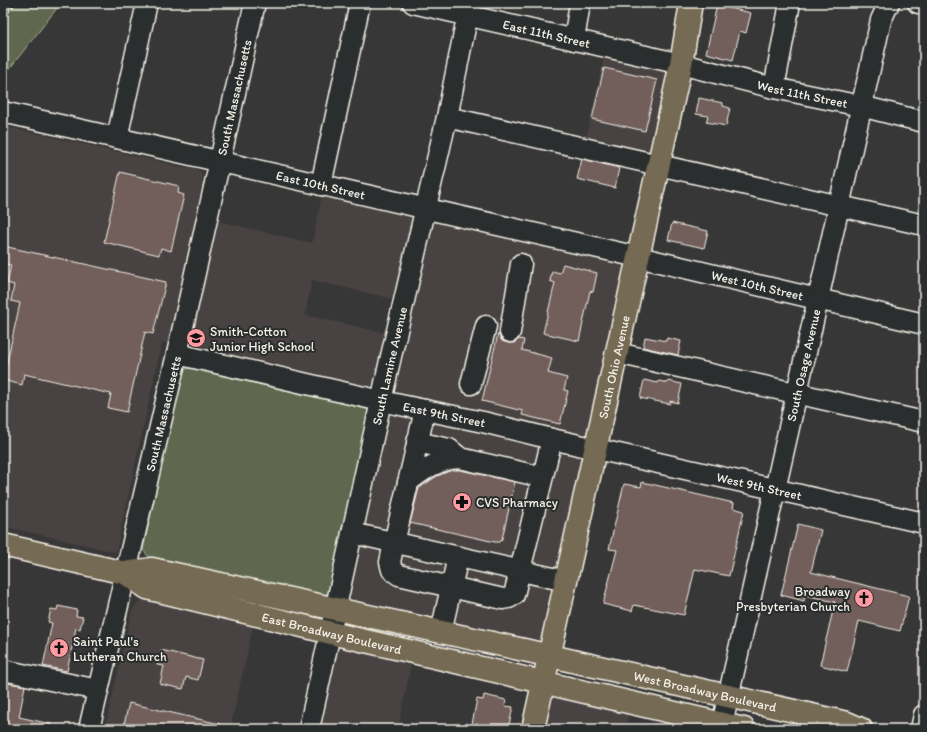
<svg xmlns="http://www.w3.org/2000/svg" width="927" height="732" font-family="Itim,sans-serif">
	<rect width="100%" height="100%" fill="#383737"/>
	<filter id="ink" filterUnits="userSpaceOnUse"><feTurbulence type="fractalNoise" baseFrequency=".025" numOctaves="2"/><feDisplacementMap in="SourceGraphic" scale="8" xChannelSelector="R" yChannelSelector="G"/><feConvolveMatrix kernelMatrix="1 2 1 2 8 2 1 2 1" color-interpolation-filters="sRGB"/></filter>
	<g filter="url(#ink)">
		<!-- built -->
		<path fill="#494342" d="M604 57 664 72 668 74 651 163 584 148Z
			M3 126 196 170 202 173 203 178 196 216 312 243 322 196 405 215 414 218 398 300 312 280 305 315 390 334 373 390 162 342 116 552 3 526Z
			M438 221 620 263 627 267 591 430 586 434 576 437 401 396 396 391 397 379 431 225Z
			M393 414H398L574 454 580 457 583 463 545 637 539 641 530 643 354 601 350 594 348 588 387 418Z
			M145 597 254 622 231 725 250 729H105L132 610 137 604Z
			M348 645 412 660 398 729H321L336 656 341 648Z
			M561 693 630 709 625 729H544L548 707 553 697Z"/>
		<!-- green -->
		<path fill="#5f684f" stroke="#aaac9c" d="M3 3H61L3 77Z
			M191 368 367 408 371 415 334 588 326 594 315 595 148 556 143 550 182 374 186 369Z"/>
		<!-- building -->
		<path fill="#725f5c" stroke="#f4f1e8" d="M717 5 751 13 746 33 740 31 733 60 706 53Z
			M604 68 657 80 645 131 592 119Z
			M699 98 723 103V106L730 108 726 126 706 122 708 116 696 114Z
			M582 159 619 168 615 188 577 179Z
			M120 172 179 186 178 193 184 195 171 251 161 248 159 255 104 242Z
			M672 223 708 231 704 248 668 240Z
			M3 246 166 282 153 334 145 332 127 412 108 408 111 394 24 374 22 385 3 380 20 303 11 301 14 285 7 283 11 265 3 264Z
			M563 264 597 273 593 292 590 291 579 341 543 333 555 283 550 281 552 271 560 273Z
			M498 334 502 341 508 343H514L519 339 524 340 522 350 552 358 548 373 567 378 564 390 568 391 560 424 522 415 523 411 482 401Z
			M645 337 666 341 667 338 681 341 678 355 643 347Z
			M644 380 658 383 659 381 668 383V381L682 384 678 403 670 401V404L640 398Z
			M452 470H460L515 482 502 539 499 542H495L410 523 419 488 437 476Z
			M642 482 734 503 733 508 744 511 729 576 695 569 684 615 634 605 632 611 603 604 617 550 609 549 624 484 641 487Z
			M798 524 821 530 811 572 909 596 900 631 859 621 847 672 820 665 835 602 805 595 804 601 781 595Z
			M58 606 77 610 76 616 83 617 80 629 76 628 67 671 43 666 52 623 48 622 51 609 57 610Z
			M161 650 203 660 198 680 186 677 183 689 160 684 164 666 157 665Z
			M3 682 25 686 19 717 51 724 50 729H3Z
			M484 695 506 700 505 706 513 707 508 729H471L477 699 483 700Z
			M129 703 220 724V729H123Z"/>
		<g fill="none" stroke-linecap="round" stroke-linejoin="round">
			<defs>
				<g id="minor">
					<path id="s1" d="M413 3 681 64 774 88 861 106 924 122"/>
					<path d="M918 3 924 4"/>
					<path d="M574 40 580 3"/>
					<path d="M774 88 790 3"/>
					<path id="s2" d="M3 112 638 257 924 324"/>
					<path d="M447 117 924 225"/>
					<path d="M117 138 147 3"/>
					<path d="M321 185 360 3"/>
					<path d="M510 332 521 264"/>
					<path d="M617 353 924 422"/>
					<path id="s3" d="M177 354 381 401 483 422 552 439 924 523"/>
					<path d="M471 384 486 326"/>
					<path d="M425 410 394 543 390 562 392 570 399 575 503 599 509 598 514 595 552 439"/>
					<path d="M417 442 449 449 460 458"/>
					<path d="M408 482C419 473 433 463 447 460 451 458 456 459 460 458L542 477"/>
					<path d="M352 533 566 581"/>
					<path d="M441 632 458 557"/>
					<path d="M3 670 98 690"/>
					<path id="s4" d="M89 729 177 354 255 3"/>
					<path id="s5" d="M309 729 389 365 447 117 470 3"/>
					<path id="s6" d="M721 729 881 20 889 3"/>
					<path d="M921 729 924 715"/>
				</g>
				<g id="major">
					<path id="s7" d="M533 729 681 64 691 3"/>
				</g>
				<g id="highway">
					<path id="s8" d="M3 545 125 573 152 569 524 650 847 723 861 729"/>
					<path id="s9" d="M125 573 147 588 331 633 744 729"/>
				</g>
			</defs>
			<!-- minor casing -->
			<use href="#minor" stroke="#f4f1e8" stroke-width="23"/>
			<!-- major casing -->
			<use href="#major" stroke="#f4f1e8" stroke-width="25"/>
			<!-- highway casing -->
			<use href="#highway" stroke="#f4f1e8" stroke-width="25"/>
			<!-- path -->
			<path stroke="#f4f1e8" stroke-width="2.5" stroke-dasharray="4 3" stroke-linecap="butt" d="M3 18 15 3"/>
			<!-- minor -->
			<use href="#minor" stroke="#2a2d2e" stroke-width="20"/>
			<!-- major -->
			<use href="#major" stroke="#756b52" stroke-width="22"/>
			<!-- highway -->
			<use href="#highway" stroke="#756b52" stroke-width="22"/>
		</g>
	</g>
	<!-- icons -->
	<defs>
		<symbol id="school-disc" viewBox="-11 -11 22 22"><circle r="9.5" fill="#ff9aa2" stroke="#2a2d2e"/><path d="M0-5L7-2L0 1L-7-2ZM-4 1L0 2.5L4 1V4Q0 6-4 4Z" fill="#111"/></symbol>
		<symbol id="pharmacy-disc" viewBox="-11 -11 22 22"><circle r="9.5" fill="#ff9aa2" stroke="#2a2d2e"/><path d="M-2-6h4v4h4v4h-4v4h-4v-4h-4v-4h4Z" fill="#111"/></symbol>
		<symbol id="church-disc" viewBox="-11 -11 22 22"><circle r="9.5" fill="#ff9aa2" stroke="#2a2d2e"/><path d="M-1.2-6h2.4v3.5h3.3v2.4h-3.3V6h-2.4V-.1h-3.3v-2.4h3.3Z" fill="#111"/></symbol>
	</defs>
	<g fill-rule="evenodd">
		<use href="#school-disc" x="185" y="327" width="22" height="22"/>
		<use href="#pharmacy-disc" x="451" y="491" width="22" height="22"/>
		<use href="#church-disc" x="853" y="587" width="22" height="22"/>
		<use href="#church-disc" x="48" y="637" width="22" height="22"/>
	</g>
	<g text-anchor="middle" stroke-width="4" stroke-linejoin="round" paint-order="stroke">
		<!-- street labels -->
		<g font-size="13" fill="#f4f1e8" stroke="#2a2d2e">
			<text dy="5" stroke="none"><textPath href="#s1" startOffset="137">East 11th Street</textPath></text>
			<text dy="5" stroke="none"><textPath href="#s1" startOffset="400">West 11th Street</textPath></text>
			<text dy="5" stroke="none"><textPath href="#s4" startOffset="648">South Massachusetts</textPath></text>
			<text dy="5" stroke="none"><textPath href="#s2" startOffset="326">East 10th Street</textPath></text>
			<text dy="5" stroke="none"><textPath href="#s2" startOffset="774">West 10th Street</textPath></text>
			<text dy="5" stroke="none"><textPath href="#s6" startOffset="373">South Osage Avenue</textPath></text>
			<text dy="5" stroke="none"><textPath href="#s5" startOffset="372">South Lamine Avenue</textPath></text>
			<text dy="5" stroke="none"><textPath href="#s7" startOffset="371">South Ohio Avenue</textPath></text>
			<text dy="5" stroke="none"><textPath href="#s4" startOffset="324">South Massachusetts</textPath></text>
			<text dy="5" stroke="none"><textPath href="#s3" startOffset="274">East 9th Street</textPath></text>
			<text dy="5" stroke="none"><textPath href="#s3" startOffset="597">West 9th Street</textPath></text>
			<text dy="5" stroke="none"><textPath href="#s9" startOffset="217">East Broadway Boulevard</textPath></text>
			<text dy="5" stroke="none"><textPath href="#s8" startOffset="719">West Broadway Boulevard</textPath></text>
		</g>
		<!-- poi labels -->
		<g font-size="13" fill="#f4f1e8" stroke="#2a2d2e" text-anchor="start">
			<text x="210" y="336">Smith-Cotton<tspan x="210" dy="15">Junior High School</tspan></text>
			<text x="476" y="507">CVS Pharmacy</text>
			<text x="850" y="596" text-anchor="end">Broadway<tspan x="850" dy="15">Presbyterian Church</tspan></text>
			<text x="73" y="646">Saint Paul's<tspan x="73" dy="15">Lutheran Church</tspan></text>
		</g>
	</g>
	<!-- margin -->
	<rect width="927" height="732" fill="none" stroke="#2a2d2e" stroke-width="16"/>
	<rect x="8" y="8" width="911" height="716" fill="none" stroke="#f4f1e8" stroke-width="1.5" filter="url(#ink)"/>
</svg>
